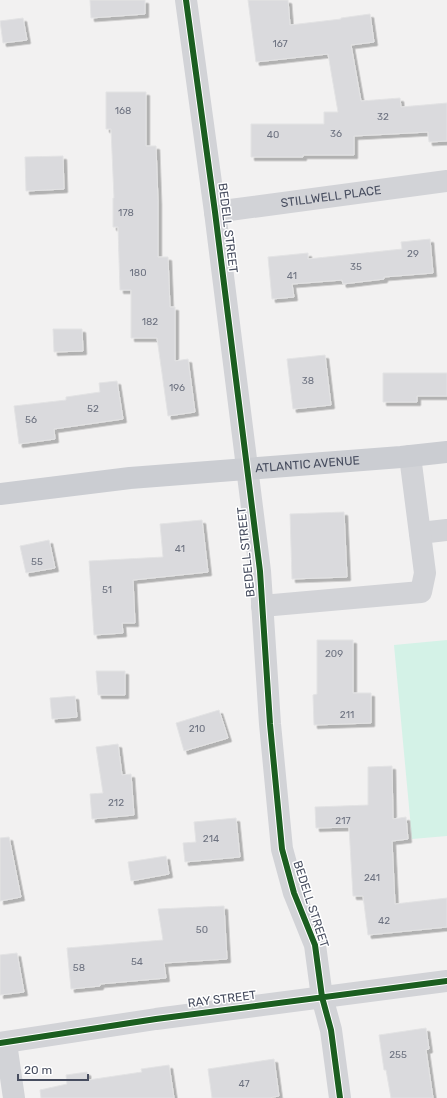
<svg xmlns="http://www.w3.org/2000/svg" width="447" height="1098" font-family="Rubik,sans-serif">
	<defs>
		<filter id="shadow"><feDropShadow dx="3.5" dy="3.5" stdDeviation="0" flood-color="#0004"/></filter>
	</defs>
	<rect width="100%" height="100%" fill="#f2f1f1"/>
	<!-- green -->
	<path fill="#d4f2e7" d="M447 640V836L412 839 394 645Z"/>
	<!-- building -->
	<path fill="#dadadd" stroke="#e3e3e4" filter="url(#shadow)" d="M90 0H145V14L91 18Z
		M248 0H288L290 25 341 19V18L370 14 374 42 351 45 361 101 400 98 401 107 447 103V141L429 142 428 132 354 136V155H303V157H251V124H324V112H338L328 54 256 62Z
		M23 18 27 40 3 43 0 21Z
		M106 92H146V146H156L158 201V257H168L170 307H175V361L188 359 195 412 168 416 157 338H131V290H120L118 227H113V198H114L111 129H106Z
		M63 156 64 189 26 191 25 157Z
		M430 239 433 273 384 277V279L343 284 342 280 292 284 294 297 272 299 268 257 308 253V259L402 249 401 242Z
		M53 329H82L83 351 54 352Z
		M325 355 331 405 293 409 287 359Z
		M383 373H447V396H417V402H383Z
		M117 381 123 419 54 429 55 439 19 444 14 406 66 400V397L100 392 99 383Z
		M344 512 347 577 292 579 290 514Z
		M202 520 208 572 133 580 135 623H122L123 633 94 635 89 561 163 557 160 524Z
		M49 540 55 568 26 573 20 546Z
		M317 640H353V693H371V723L314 725 313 695 317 694Z
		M96 671H125V695H98Z
		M75 696 77 717 52 719 50 698Z
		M219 710 228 738 184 751 176 723Z
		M118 744 122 775 131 774 134 815 92 819 90 794 103 793 96 747Z
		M392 766 393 819 406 817 408 839 392 841 395 904 447 898V927L368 935 363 896H353L349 827 316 828 315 807 368 805V767Z
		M236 818 240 857 185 862 183 843 196 842 194 822Z
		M9 837 21 897 0 901V838Z
		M166 856 169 874 131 881 128 862Z
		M224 906 227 959 164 963 166 978 100 984V986L71 989 67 948 163 940 158 909Z
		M17 953 24 992 0 995V955Z
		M426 1028 429 1049 426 1050 433 1098H391L386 1070H384L379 1035Z
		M274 1059 279 1096 269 1098H212L208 1069Z
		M169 1065 174 1098H41L40 1090 67 1084 66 1075 87 1072 88 1080 142 1072 141 1069Z"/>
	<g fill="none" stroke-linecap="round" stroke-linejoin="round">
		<!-- minor -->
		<g stroke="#d2d3d7" stroke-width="22">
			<path d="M186 0 215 212 260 571 270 724 282 849 294 893 315 945 322 997 331 1030 340 1098"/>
			<path id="s1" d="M215 212 447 181"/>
			<path d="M420 533 447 530"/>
			<path d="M262 606 421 592 425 573 410 456"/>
			<path d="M0 1043 156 1019 447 981"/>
			<path d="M6 1043 14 1098"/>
		</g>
		<!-- major -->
		<path stroke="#cbcdd2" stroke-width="22" id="s2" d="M0 494 130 478 401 457 447 452"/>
		<defs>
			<path id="cycleway" d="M186 0 215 212 260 571 270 724 282 849 294 893 315 945 322 997 331 1030 340 1098
				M0 1043 156 1019 447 981"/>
		</defs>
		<!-- cycleway casing -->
		<use href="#cycleway" stroke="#fff" stroke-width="8"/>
		<!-- cycleway -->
		<use href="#cycleway" stroke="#1b5e20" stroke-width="6"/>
	</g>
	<g text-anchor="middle" stroke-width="3" stroke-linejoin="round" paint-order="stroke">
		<!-- number labels -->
		<g font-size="10" fill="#6d7280">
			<text x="280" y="47">167</text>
			<text x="123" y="114">168</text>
			<text x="383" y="120">32</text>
			<text x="336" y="137">36</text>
			<text x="273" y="138">40</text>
			<text x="126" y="216">178</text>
			<text x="413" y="257">29</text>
			<text x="356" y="270">35</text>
			<text x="138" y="276">180</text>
			<text x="292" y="279">41</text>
			<text x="150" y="325">182</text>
			<text x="308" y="384">38</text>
			<text x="177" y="391">196</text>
			<text x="93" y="412">52</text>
			<text x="31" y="423">56</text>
			<text x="180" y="552">41</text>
			<text x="37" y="565">55</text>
			<text x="107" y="593">51</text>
			<text x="334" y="657">209</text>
			<text x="347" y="718">211</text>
			<text x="197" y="732">210</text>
			<text x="116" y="806">212</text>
			<text x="343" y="824">217</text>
			<text x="211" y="842">214</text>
			<text x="372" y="881">241</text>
			<text x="384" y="924">42</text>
			<text x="202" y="933">50</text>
			<text x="137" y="965">54</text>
			<text x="79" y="971">58</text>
			<text x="398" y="1058">255</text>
			<text x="244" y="1087">47</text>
		</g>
		<!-- street labels -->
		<g font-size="12" fill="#474d5f" stroke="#fff">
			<text dy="4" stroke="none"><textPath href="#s1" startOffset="117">STILLWELL PLACE</textPath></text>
			<text transform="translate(228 228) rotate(83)" y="4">BEDELL STREET</text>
			<text dy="4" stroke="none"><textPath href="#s2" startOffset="309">ATLANTIC AVENUE</textPath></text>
			<text transform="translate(246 552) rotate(-96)" y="4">BEDELL STREET</text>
			<text transform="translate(311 904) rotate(72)" y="4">BEDELL STREET</text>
			<text transform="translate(222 999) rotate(-7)" y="4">RAY STREET</text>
		</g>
	</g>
	<!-- scale -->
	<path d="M18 1074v6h70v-6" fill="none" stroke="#474d5f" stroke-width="2"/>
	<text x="24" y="1074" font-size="12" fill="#474d5f" stroke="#ffffff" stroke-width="3" paint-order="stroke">20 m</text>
</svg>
